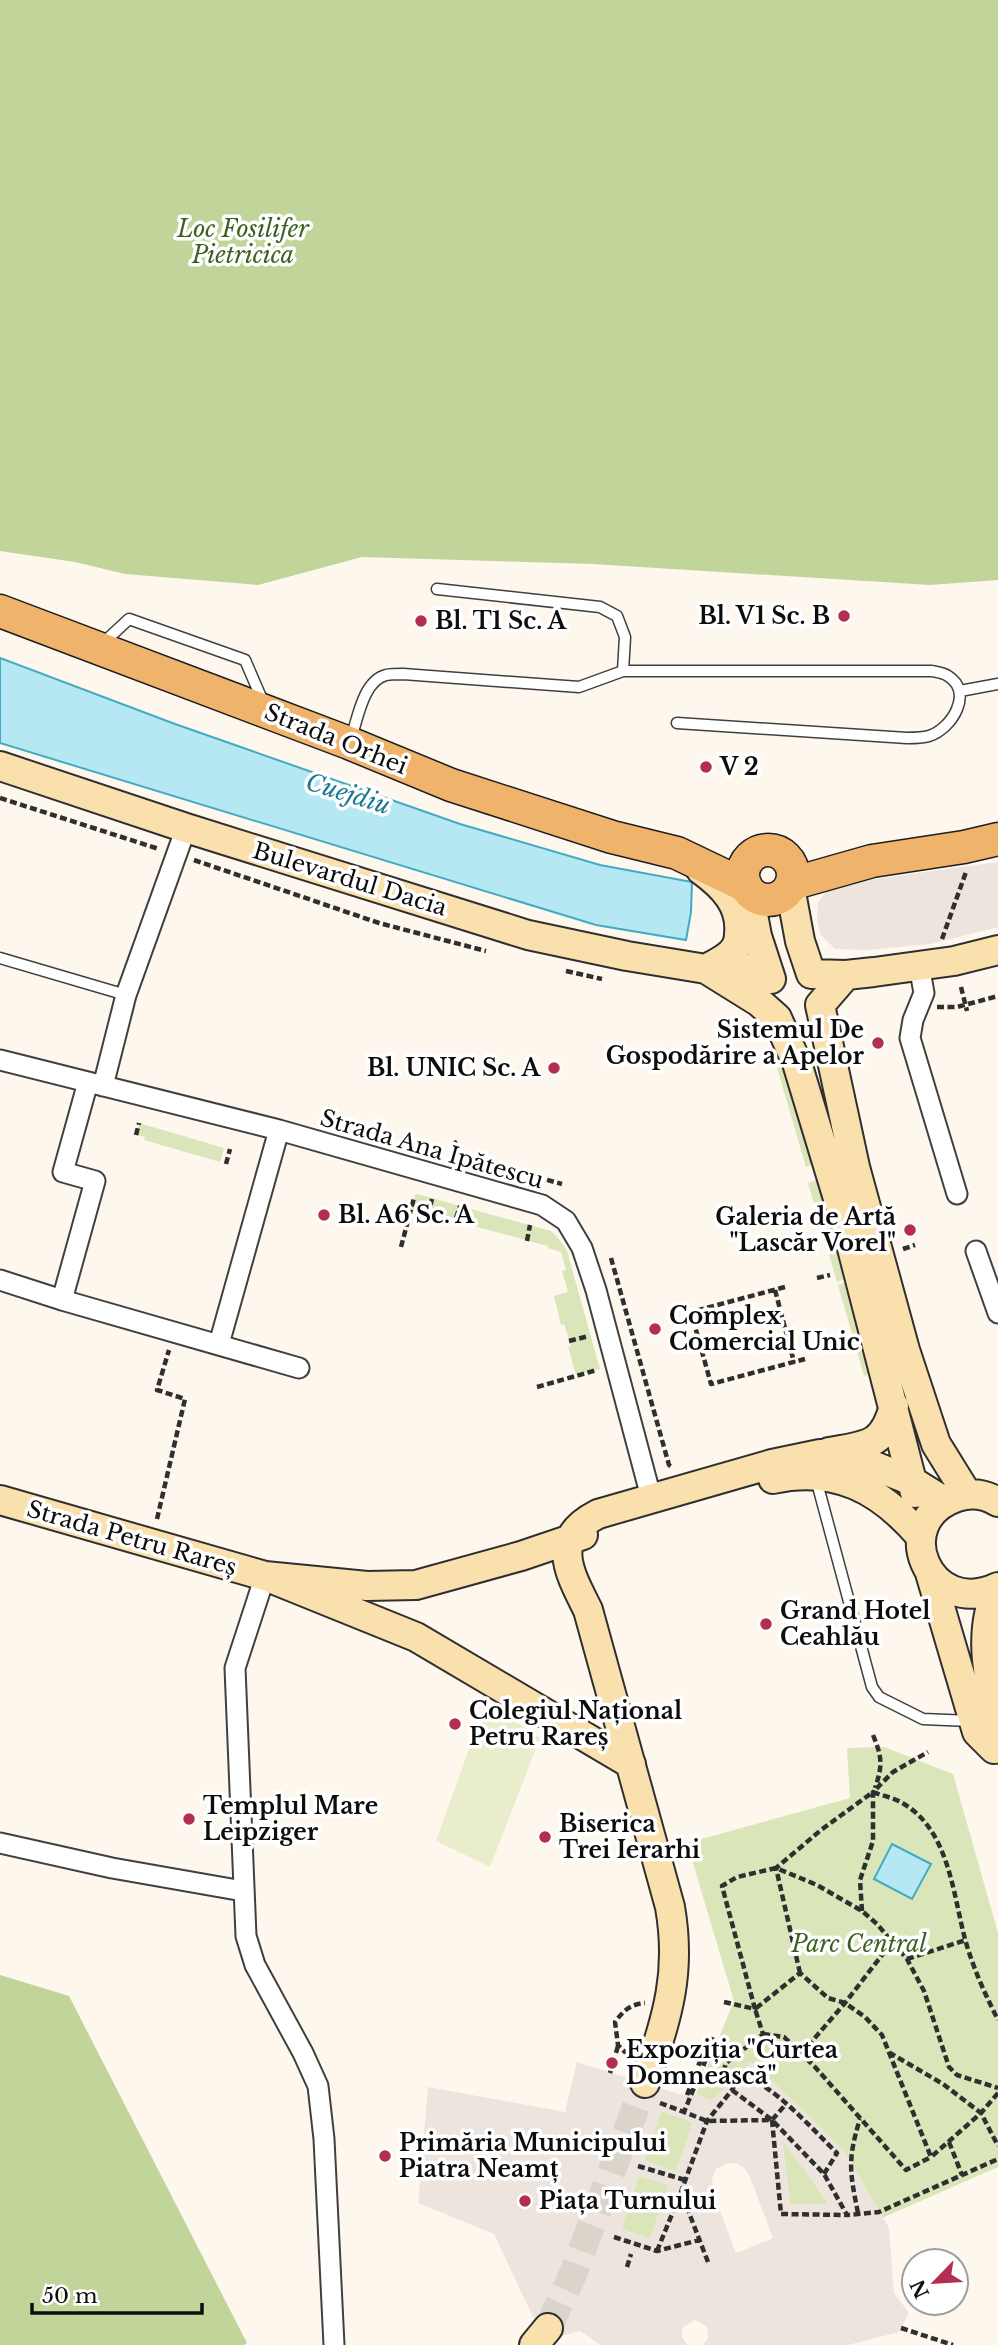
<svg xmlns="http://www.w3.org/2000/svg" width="998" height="2345" font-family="'Libre Baskerville',serif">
	<rect width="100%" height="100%" fill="#fef7ed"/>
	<!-- green -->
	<path fill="#dae6b9" d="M786 1065 814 1164 806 1167 777 1068Z
		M139 1123 224 1148 220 1162 144 1140 145 1137 136 1135Z
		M817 1180 845 1279 837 1282 808 1183Z
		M417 1194 551 1231 559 1239 567 1251 600 1369 576 1375 568 1347 571 1346 564 1324 561 1325 554 1296 568 1292 562 1271 566 1270 561 1252 548 1248V1246L462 1223 463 1220 440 1214 439 1217 411 1210 415 1195Z
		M846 1282 872 1373 864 1376 838 1285Z
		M884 1747 953 1774 998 1933V2167L882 2218 845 2152 750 2062 741 2075 711 2101 696 2094 734 2001 687 1843 850 1798 847 1748Z
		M661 2111 693 2122 676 2172 644 2161Z
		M782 2139 829 2204H790Z
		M639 2176 669 2185 650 2239 621 2229Z"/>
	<!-- forest -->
	<path fill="#c1d59a" d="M0 0H998V580L930 585 593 564 362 557 258 585 125 574 75 562 0 551Z
		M0 1975 69 1996 247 2343 244 2345H0Z"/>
	<!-- pitch -->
	<path fill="#e9edcb" d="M486 1702 540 1738 490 1867 436 1841Z"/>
	<!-- plaza -->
	<path fill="#ede5dd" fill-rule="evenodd" d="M998 862V927L931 944 867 950 835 949 821 935 817 921 818 902 832 885Z
		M750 2061 800 2107 845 2152 889 2228 894 2293 909 2313 899 2332 848 2345H703L708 2338 707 2327 702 2323 694 2320 682 2328V2337L687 2345H601L580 2331 557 2337 548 2328 534 2319 494 2234 418 2203 428 2087 565 2112 577 2062 682 2095 696 2094 711 2101 741 2075ZM661 2111 693 2122 676 2171 644 2160ZM782 2140 829 2203 828 2204H790ZM736 2163 744 2168 750 2177 773 2238 736 2253 713 2192 712 2179 716 2169 726 2164ZM639 2176 669 2185 650 2239 622 2229Z"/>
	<!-- water -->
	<path fill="#b5e8f2" stroke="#42abc3" stroke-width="2" d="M0 658 175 724 460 824 600 865 692 882 691 912 686 940 596 925 0 743Z
		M892 1844 931 1864 912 1899 874 1879Z"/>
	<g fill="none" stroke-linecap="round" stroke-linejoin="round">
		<!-- secondary-tunnel -->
		<path stroke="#dad4cb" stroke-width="28" stroke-dasharray="28 14" stroke-linecap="butt" d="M548 2328 573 2274 645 2083"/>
		<defs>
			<path id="lane" d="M437 589 600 607 617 616 625 637 623 671
				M102 644 129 619 245 660 264 704
				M960 691 998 684
				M351 738C358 718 363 681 386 675 391 674 398 674 403 674L579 687 623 671H932C937 672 944 673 948 676 974 692 952 729 929 736 922 738 914 738 907 738L677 723
				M0 958 126 995
				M816 1479 872 1687 879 1697 923 1719 970 1721"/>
			<path id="street" d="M919 965 924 993 913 1020 910 1038 957 1194
				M0 1060 279 1130 542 1205 566 1221 582 1248 596 1290 651 1497
				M88 1082 63 1172 95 1181 62 1300 299 1368
				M103 1086 126 995 186 828
				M976 1251 998 1313
				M0 1280 62 1300
				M219 1344 279 1130
				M265 1576 235 1668 246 1936 255 1965 303 2053 318 2086 324 2139 334 2345
				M0 1843 112 1868 243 1891"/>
			<path id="secondary" d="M0 766 186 828 528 935 627 956 706 969 744 968 771 979
				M701 870C723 886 742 905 739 934 739 942 736 949 730 954 724 960 714 964 706 969
				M790 887 800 941 811 974 846 975 874 972 954 961 998 950
				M751 904 757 936 771 979
				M706 969 759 1002 777 1018 797 1063 846 1225 915 1493
				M846 975 820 1005 855 1167 905 1350 936 1444 967 1494
				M829 1452C867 1445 883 1447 894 1406
				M773 1479C836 1465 881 1490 921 1537
				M0 1500 265 1576 416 1637 631 1764
				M998 1502C985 1494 972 1492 957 1497 887 1521 929 1620 998 1587
				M930 1573 977 1732 994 1749
				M265 1576 367 1586 416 1585 521 1556 583 1535
				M998 1589C976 1631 990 1683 998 1727
				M645 2083C666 2019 682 1976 670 1907L588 1610C569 1572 549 1539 598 1514L772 1464 820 1454 872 1465 912 1481 944 1501
				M534 2345 548 2328"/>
			<path id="primary" d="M0 611 349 743 451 785 612 837 677 853 746 886
				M743 875a25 25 0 1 1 50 0a25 25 0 1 1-50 0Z
				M791 884 872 861 964 847 998 839"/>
		</defs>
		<!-- lane casing -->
		<use href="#lane" stroke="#404040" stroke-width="13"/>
		<!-- street casing -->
		<use href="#street" stroke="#404040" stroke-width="23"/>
		<!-- secondary casing -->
		<use href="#secondary" stroke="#2f2f2f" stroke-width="32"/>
		<!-- primary casing -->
		<use href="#primary" stroke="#1e1e1e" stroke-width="35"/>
		<!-- path -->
		<path stroke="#2f2f2f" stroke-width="4.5" stroke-dasharray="7 3.5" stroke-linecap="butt" d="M0 798 159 849
			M194 860 379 923 486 951
			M942 939 966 872
			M566 971 602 979
			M961 987 967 1011
			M937 1007H957L998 996
			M136 1135 139 1123
			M454 1141 464 1157 562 1184
			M226 1164 230 1149
			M428 1215 432 1199
			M456 1218 460 1206
			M527 1241 530 1225
			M401 1247 414 1198
			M903 1249 915 1245
			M611 1258 669 1465 672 1467
			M817 1278 830 1275
			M785 1287 691 1312 711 1384 805 1359
			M775 1290 794 1362
			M569 1341 589 1336
			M837 1350 850 1346
			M537 1387 597 1370
			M157 1519 185 1399 157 1390 169 1350
			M873 1735C882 1757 883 1765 875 1788
			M862 1911 860 1880 873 1841V1792L893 1772 928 1752
			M907 1959 966 1940
			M800 1973 776 1868 821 1830 873 1792C883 1796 895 1798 904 1804 949 1831 953 1894 965 1939 973 1968 985 1994 998 2020
			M724 2002 755 2009 722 1886 737 1877 776 1868 817 1885 862 1911 877 1924 907 1959 924 1991 949 2067 957 2075 998 2088
			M763 2034 784 2037 815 2067 906 2170 931 2157
			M714 2040 684 2112 707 2121 772 2120 786 2104
			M801 2054 845 2003 892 1942
			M628 2055 618 2045 615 2022C624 2010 631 2004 645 2003
			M610 2073 618 2046
			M732 2090 772 2120 824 2174 847 2215 879 2212 998 2159
			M998 2093 981 2113 998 2146
			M687 2095 709 2038 714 2040
			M660 2103 684 2112
			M772 2120 781 2214 846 2215
			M949 2142 962 2175
			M638 2166 685 2180
			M824 2174 837 2153C814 2131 773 2084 743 2076 738 2075 732 2076 727 2076L724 2070 726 2063 763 2034 755 2009 800 1973 828 1998 845 2003 865 2017 882 2035 931 2157 981 2113 943 2084 890 2053
			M858 2213C850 2173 847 2160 860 2119
			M614 2237 657 2251 699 2240
			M657 2251 681 2192
			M708 2262 681 2192 707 2121 732 2090 740 2076
			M627 2267 631 2254
			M901 2328 953 2345"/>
		<!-- lane -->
		<use href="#lane" stroke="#fff" stroke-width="10"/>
		<!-- street -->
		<use href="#street" stroke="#fff" stroke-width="19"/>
		<!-- secondary -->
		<use href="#secondary" stroke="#f9e0ad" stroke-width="28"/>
		<!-- primary -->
		<use href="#primary" stroke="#efb36c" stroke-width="32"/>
	</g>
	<!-- markers -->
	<g fill="#b32e51" stroke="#fff" stroke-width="2.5">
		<circle cx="844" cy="616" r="7"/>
		<circle cx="421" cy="621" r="7"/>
		<circle cx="706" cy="767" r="7"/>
		<circle cx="878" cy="1043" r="7"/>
		<circle cx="554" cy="1068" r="7"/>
		<circle cx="324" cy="1215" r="7"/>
		<circle cx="910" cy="1230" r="7"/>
		<circle cx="655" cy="1329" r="7"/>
		<circle cx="766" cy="1624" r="7"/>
		<circle cx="455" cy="1724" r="7"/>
		<circle cx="189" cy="1819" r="7"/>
		<circle cx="545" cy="1837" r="7"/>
		<circle cx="612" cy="2063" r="7"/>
		<circle cx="385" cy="2156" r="7"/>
		<circle cx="525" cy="2201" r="7"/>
	</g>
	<g text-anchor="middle" stroke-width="7" stroke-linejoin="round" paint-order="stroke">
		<!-- park labels -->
		<g font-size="23" font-style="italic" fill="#3c5f22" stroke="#fff">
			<text x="243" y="237">Loc Fosilifer<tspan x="243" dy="26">Pietricica</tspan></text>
			<text x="859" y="1952">Parc Central</text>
		</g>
		<!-- poi labels -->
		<g font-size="23" font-weight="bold" fill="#0d0d0d" stroke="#fff" text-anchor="start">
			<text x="830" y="624" text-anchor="end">Bl. V1 Sc. B</text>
			<text x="435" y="629">Bl. T1 Sc. A</text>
			<text x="720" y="775">V 2</text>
			<text x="864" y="1038" text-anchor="end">Sistemul De<tspan x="864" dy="26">Gospodărire a Apelor</tspan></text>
			<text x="540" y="1076" text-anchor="end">Bl. UNIC Sc. A</text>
			<text x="338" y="1223">Bl. A6 Sc. A</text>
			<text x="896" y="1225" text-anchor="end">Galeria de Artă<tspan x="896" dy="26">"Lascăr Vorel"</tspan></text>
			<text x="669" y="1324">Complex<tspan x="669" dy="26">Comercial Unic</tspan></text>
			<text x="780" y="1619">Grand Hotel<tspan x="780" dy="26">Ceahlău</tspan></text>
			<text x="469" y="1719">Colegiul Național<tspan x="469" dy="26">Petru Rareș</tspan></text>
			<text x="203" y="1814">Templul Mare<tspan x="203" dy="26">Leipziger</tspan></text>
			<text x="559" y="1832">Biserica<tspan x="559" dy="26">Trei Ierarhi</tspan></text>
			<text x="626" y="2058">Expoziția "Curtea<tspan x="626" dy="26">Domnească"</tspan></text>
			<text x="399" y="2151">Primăria Municipului<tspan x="399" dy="26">Piatra Neamț</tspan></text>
			<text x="539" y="2209">Piața Turnului</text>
		</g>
		<!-- street labels -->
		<g font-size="23" fill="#0d0d0d" stroke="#fff">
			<text transform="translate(336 739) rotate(22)" y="8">Strada Orhei</text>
			<text transform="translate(350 879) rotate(17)" y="8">Bulevardul Dacia</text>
			<text transform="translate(432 1149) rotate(16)" y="8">Strada Ana Ipătescu</text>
			<text transform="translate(132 1538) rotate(16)" y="8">Strada Petru Rareș</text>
		</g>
		<!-- water labels -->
		<g font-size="24" font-style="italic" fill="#1f7b95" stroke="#fff">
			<text transform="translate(348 794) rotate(17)" y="8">Cuejdiu</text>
		</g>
	</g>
	<!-- north arrow -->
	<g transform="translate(935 2282) rotate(245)"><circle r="33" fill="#ffffff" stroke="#9e9e9e" stroke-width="2"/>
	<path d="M0-5L12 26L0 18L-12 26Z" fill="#b32e51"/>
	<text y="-10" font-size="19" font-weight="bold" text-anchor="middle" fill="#0d0d0d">N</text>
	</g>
	<!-- scale -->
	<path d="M32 2303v10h170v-10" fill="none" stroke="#0d0d0d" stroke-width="3.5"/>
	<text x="42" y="2303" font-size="21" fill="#0d0d0d" stroke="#ffffff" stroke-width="5" paint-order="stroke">50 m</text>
</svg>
